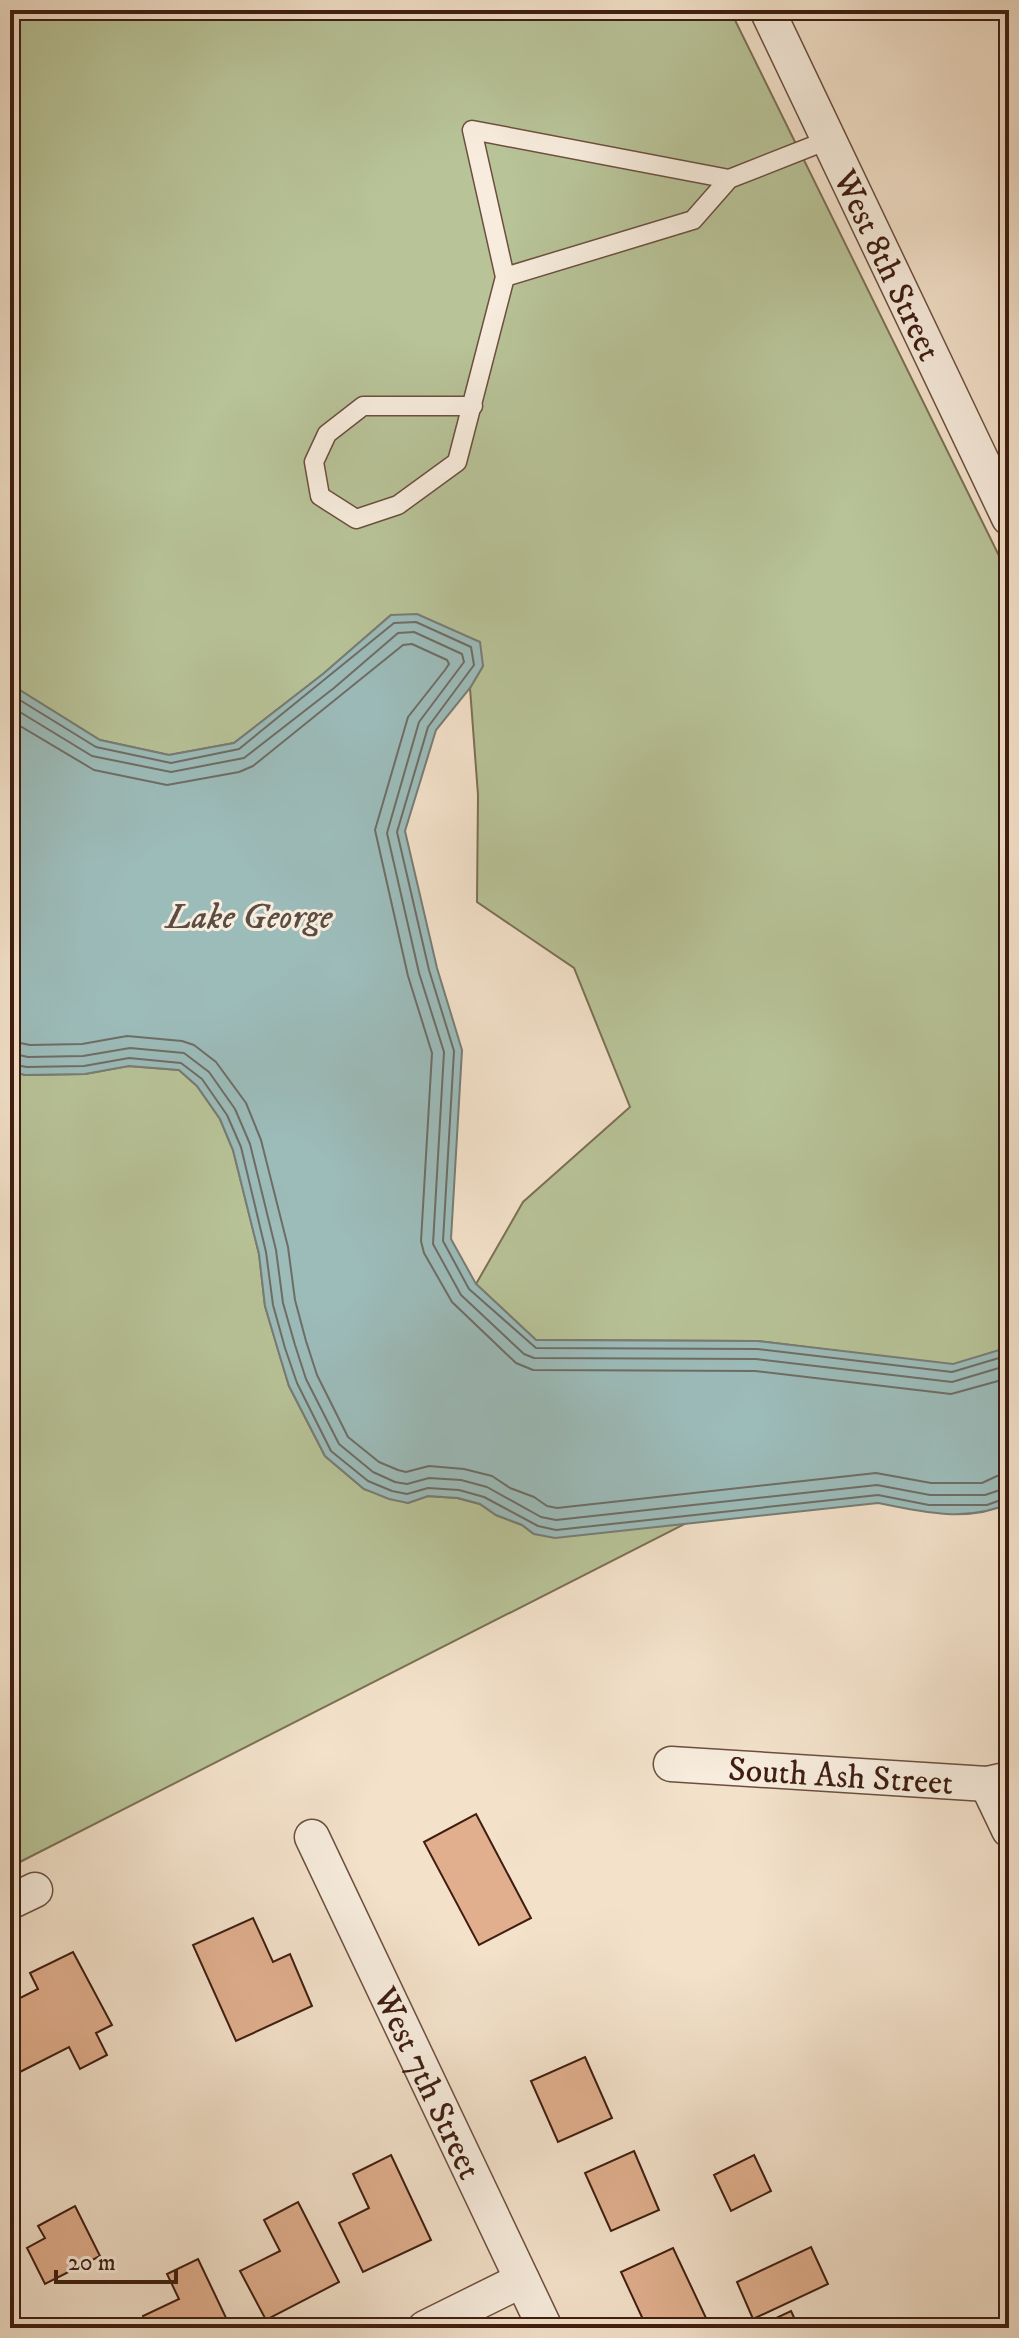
<svg xmlns="http://www.w3.org/2000/svg" width="1019" height="2338" font-family="'IM FELL DW Pica',serif">
	<rect width="100%" height="100%" fill="#f3e1ca"/>
	<filter id="stains"><feTurbulence type="fractalNoise" baseFrequency=".0025" numOctaves="4"/><feColorMatrix values="0 0 0 0 .2 0 0 0 0 .09 0 0 0 0 .02 0 0 0 .5 -.17"/></filter>
	<radialGradient id="worn" r=".72"><stop offset=".6" stop-color="#630" stop-opacity="0"/><stop offset="1" stop-color="#630" stop-opacity=".3"/></radialGradient>
	<!-- green -->
	<path fill="#b8c398" stroke="#7c7054" stroke-width="2" d="M10 10H730L1009 576V1359L10 1867V1071L25 1075 85 1074 128 1066 179 1070 197 1086 220 1119 233 1150 259 1254 265 1306 289 1386 325 1456 364 1489 408 1503 428 1496 457 1498 480 1504 496 1515 522 1525 534 1534 903 1359 757 1341 536 1340 476 1284 523 1202 630 1107 574 968 477 902 478 795 470 688 483 666 391 615 323 674 234 743 169 755 100 740 10 684Z"/>
	<!-- water -->
	<path fill="#9cbcba" stroke="#777d76" stroke-width="2" d="M417 614 480 642 483 666 470 688 436 730 405 831 437 968 462 1050 451 1239 476 1284 536 1340 757 1341 953 1364 1009 1347V1503C969 1523 921 1512 878 1503L555 1538 534 1534 522 1525 496 1515 480 1504 458 1498 428 1496 408 1503 389 1499 364 1489 325 1456 289 1386 278 1350 265 1306 259 1254 233 1150 220 1119 197 1086 179 1070 129 1066 85 1074 25 1075 10 1071V684L100 740 169 755 234 743 323 674 391 615Z"/>
	<g fill="none" stroke-linecap="round" stroke-linejoin="round">
		<!-- shore -->
		<path stroke="#6e6d66" stroke-width="2" d="M10 694 96 747 171 763 239 749 394 623 416 622 471 647 474 665 428 727 397 832 429 970 454 1051 443 1241 469 1289 536 1348 757 1349 952 1372 1009 1355
			M10 706 92 756 171 772 244 758 334 688 398 633 414 632 462 654 464 662 419 722 387 833 419 973 444 1052 433 1244 461 1295 524 1354 534 1358 756 1359 952 1382 1009 1365
			M10 720 94 770 167 785 239 772 253 766 403 645 412 644 447 660 449 664 445 670 408 717 375 830 408 976 432 1053 421 1241 424 1253 452 1302 516 1363 533 1370 755 1371 951 1394 1009 1378
			M10 1041 30 1045 82 1044 127 1036 182 1041 194 1045 216 1062 246 1103 261 1140 288 1247 295 1300 306 1341 317 1375 348 1437 379 1462 398 1470 406 1472 429 1466 464 1469 492 1476 510 1488 534 1497 547 1506 557 1508 876 1473 931 1483H982L997 1476 1009 1475
			M10 1053 28 1057 83 1056 130 1048 184 1053 209 1072 235 1109 250 1144 276 1250 283 1303 295 1345 306 1379 339 1444 373 1472 395 1482 407 1484 429 1478 461 1480 487 1487 541 1517 556 1520 877 1485 930 1495H985L1009 1487
			M10 1064 27 1067 84 1066 129 1058 181 1063 202 1079 227 1115 241 1147 266 1252 273 1305 285 1348 297 1383 331 1451 368 1481 392 1491 407 1494 428 1488 459 1490 484 1497 538 1526 556 1530 878 1495 929 1505H987L1009 1497"/>
	</g>
	<!-- building -->
	<path fill="#e1af8e" stroke="#3f1e11" stroke-width="2" d="M476 1814 531 1918 479 1945 424 1842Z
		M253 1918 273 1962 290 1954 312 2006 236 2041 193 1945Z
		M73 1952 112 2025 96 2033 107 2055 80 2069 69 2047 10 2077V2003L38 1989 30 1973Z
		M585 2057 612 2118 558 2142 531 2081Z
		M634 2151 659 2210 611 2231 585 2173Z
		M391 2155 431 2240 363 2272 339 2223 369 2208 353 2174Z
		M754 2155 771 2191 731 2211 714 2175Z
		M298 2202 339 2282 266 2320 240 2271 280 2251 264 2220Z
		M75 2206 100 2256 45 2284 27 2248 45 2238 38 2226Z
		M811 2247 828 2284 753 2319 737 2282Z
		M673 2248 706 2318 684 2328H647L621 2272Z
		M198 2259 228 2322 216 2328H148L143 2316 179 2299 167 2274Z
		M791 2311 799 2328H755Z"/>
	<g fill="none" stroke-linecap="round" stroke-linejoin="round">
		<defs>
			<path id="lane" d="M729 179 472 130 505 277 693 220 729 179 828 140
				M473 406H363L327 434 314 462 320 496 356 519 398 505 457 462 505 277"/>
			<g id="street">
				<path id="s1" d="M767 10 1009 518"/>
				<path id="s2" d="M671 1764 987 1784 1009 1779"/>
				<path d="M987 1784 1009 1830"/>
				<path id="s3" d="M312 1837 545 2328"/>
				<path d="M10 1902 35 1890"/>
				<path d="M425 2328 522 2280"/>
			</g>
		</defs>
		<!-- lane casing -->
		<use href="#lane" stroke="#6c4f3f" stroke-width="21"/>
		<!-- street casing -->
		<use href="#street" stroke="#6c4f3f" stroke-width="37"/>
		<!-- lane -->
		<use href="#lane" stroke="#f7ecdd" stroke-width="18"/>
		<!-- street -->
		<use href="#street" stroke="#f7ecdd" stroke-width="34"/>
	</g>
	<g text-anchor="middle" stroke-width="6" stroke-linejoin="round" paint-order="stroke">
		<!-- street labels -->
		<g font-size="34" fill="#3f1e11" stroke="#f7ecdd">
			<text dy="12" stroke="none"><textPath href="#s1" startOffset="282">West 8th Street</textPath></text>
			<text dy="12" stroke="none"><textPath href="#s2" startOffset="170">South Ash Street</textPath></text>
			<text dy="12" stroke="none"><textPath href="#s3" startOffset="272">West 7th Street</textPath></text>
		</g>
		<!-- water labels -->
		<g font-size="36" font-style="italic" fill="#5b4d44" stroke="#f7ecdd">
			<text x="249" y="928">Lake George</text>
		</g>
	</g>
	<!-- margin -->
	<rect width="1019" height="2338" fill="none" stroke="#f3e1ca" stroke-width="40"/>
	<rect x="12" y="12" width="995" height="2314" fill="none" stroke="#3f1e11" stroke-width="4"/>
	<rect x="20" y="20" width="979" height="2298" fill="none" stroke="#3f1e11" stroke-width="2"/>
	<!-- scale -->
	<path d="M56 2270v12h120v-12" fill="none" stroke="#3f1e11" stroke-width="4"/>
	<text x="68" y="2270" font-size="24" fill="#3f1e11" stroke="#f7ecdd" stroke-width="6" paint-order="stroke">20 m</text>
	<rect width="100%" height="100%" filter="url(#stains)"/>
	<rect width="100%" height="100%" fill="url(#worn)"/>
</svg>
